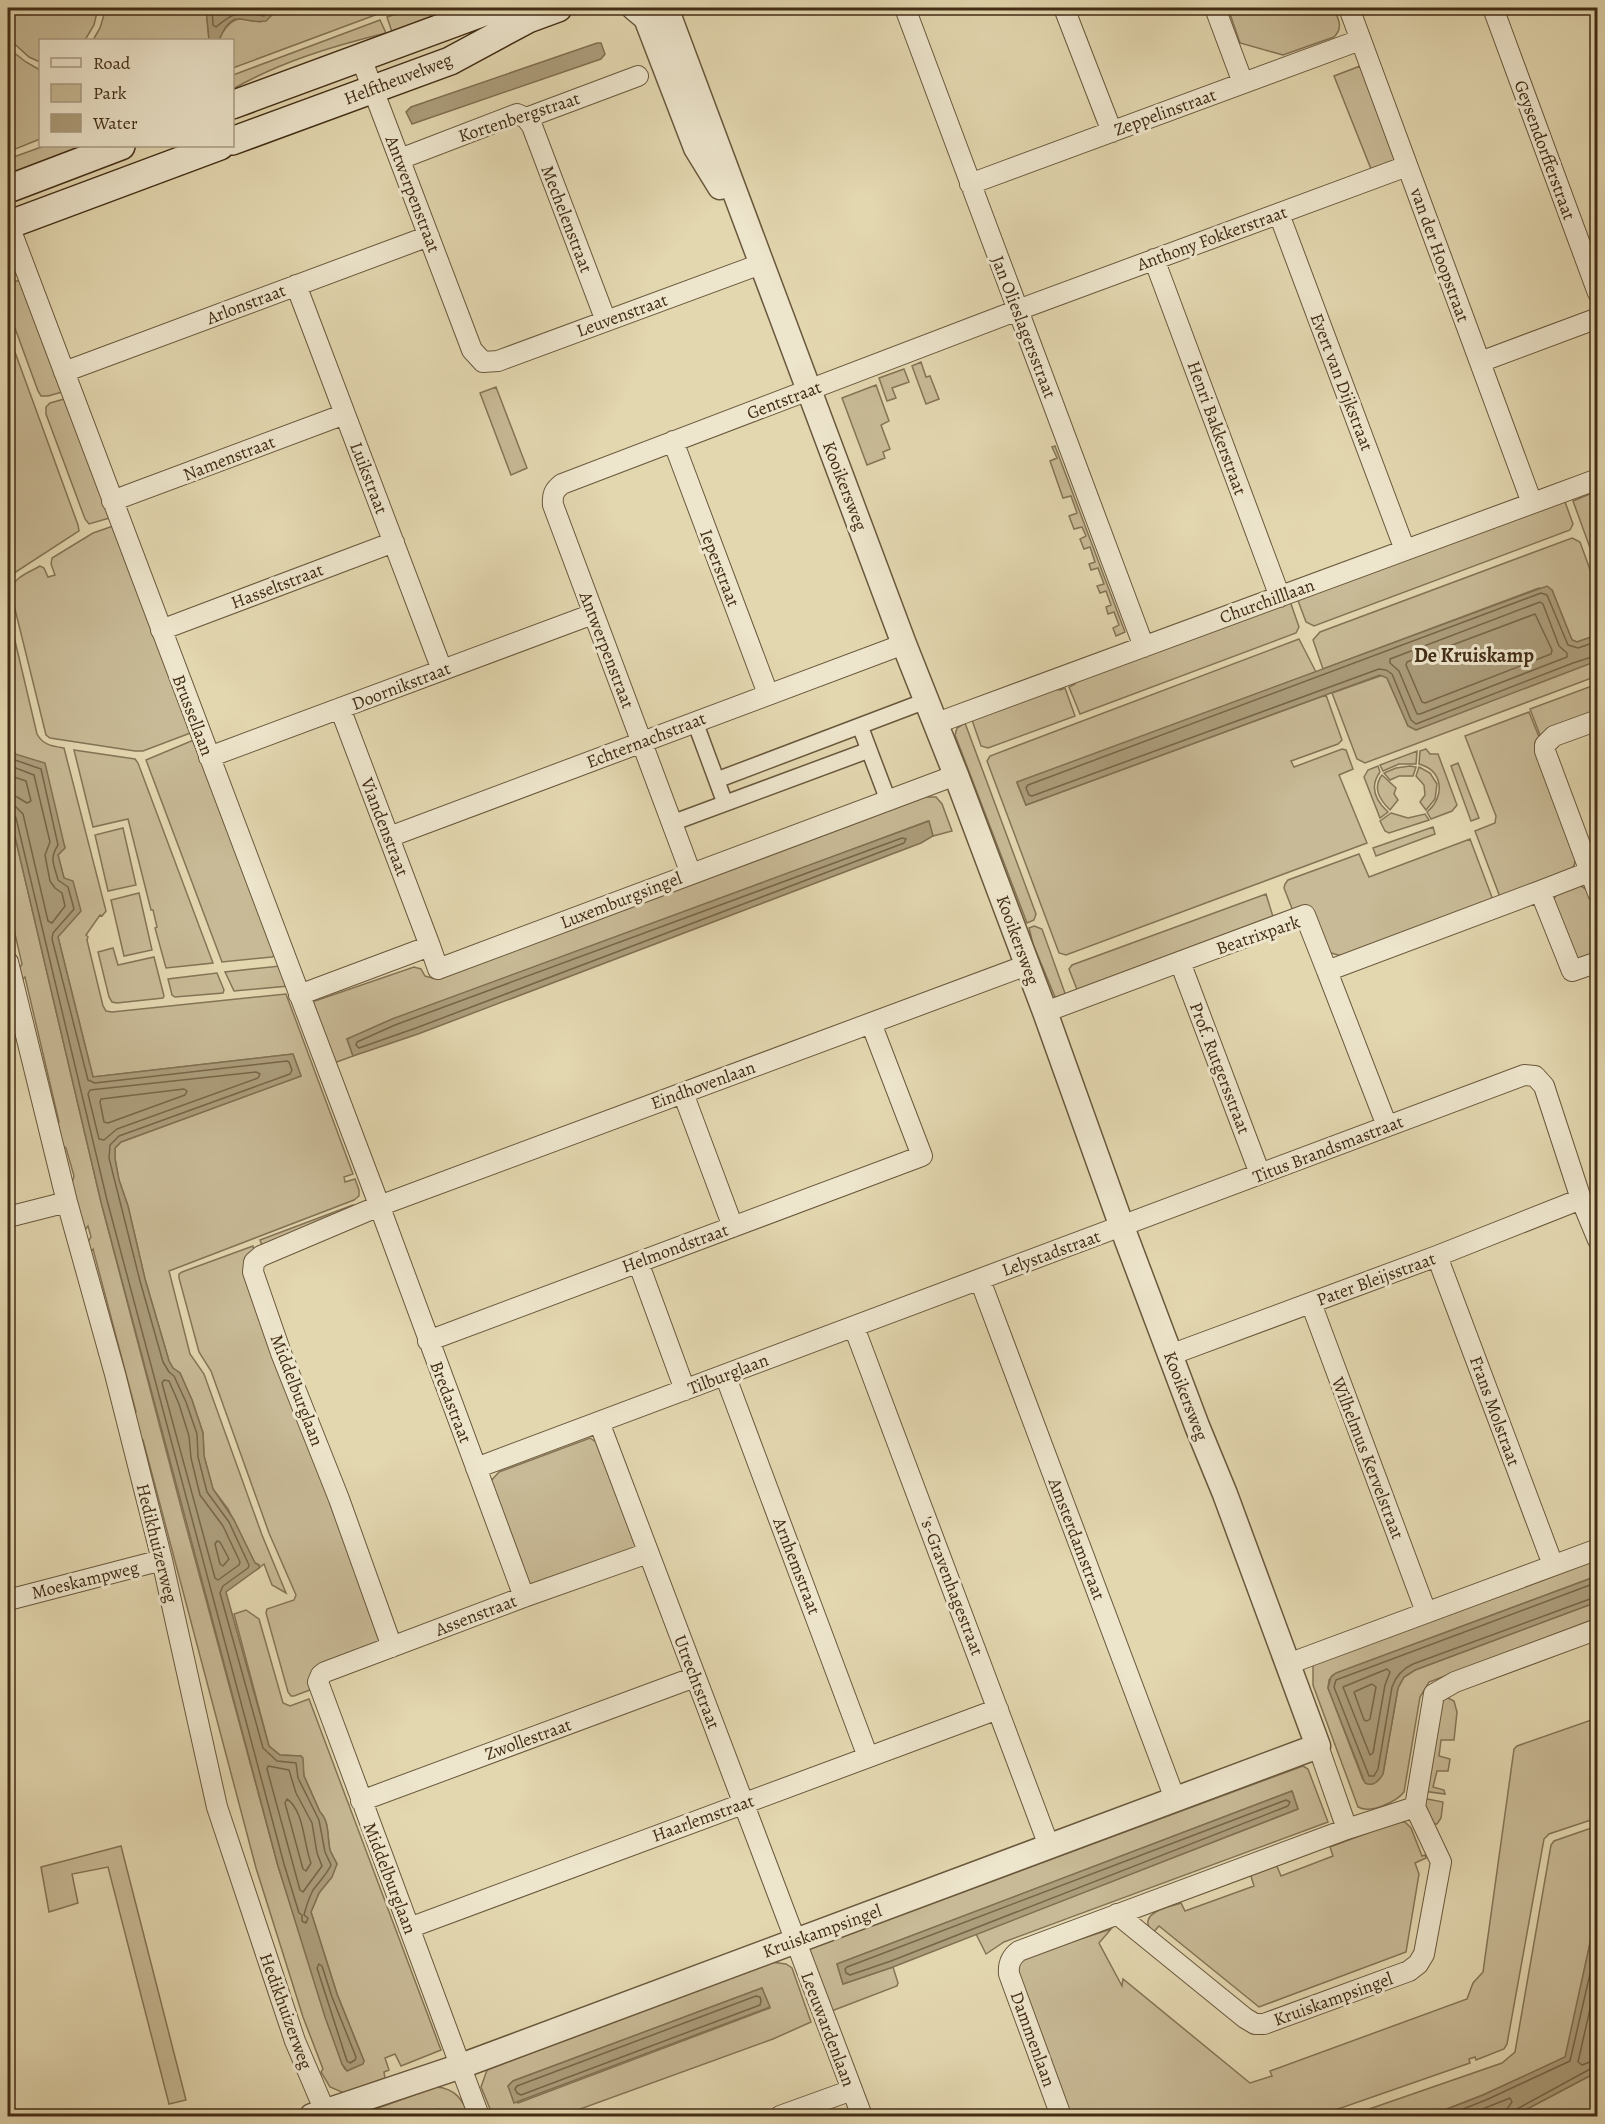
<svg xmlns="http://www.w3.org/2000/svg" width="1605" height="2124" font-family="Alegreya,serif">
	<rect width="100%" height="100%" fill="#e3d7b0"/>
	<filter id="stains"><feTurbulence type="fractalNoise" baseFrequency=".00333" numOctaves="4"/><feColorMatrix values="0 0 0 0 .2 0 0 0 0 .09 0 0 0 0 .02 0 0 0 .5 -.17"/></filter>
	<radialGradient id="worn" r=".72"><stop offset=".6" stop-color="#630" stop-opacity="0"/><stop offset="1" stop-color="#630" stop-opacity=".3"/></radialGradient>
	<!-- green -->
	<path fill="#c8ba96" stroke="#857456" stroke-width="1.5" fill-rule="evenodd" d="M8 8H98L94 25 85 40H40V62L29 57 8 38Z
		M106 8H206L209 40H93L100 28Z
		M272 8H394L233 68 232 40H219C226 22 239 12 260 22L272 15Z
		M414 8H460L392 32 387 17Z
		M1249 8H1334C1338 19 1344 27 1334 37L1283 55 1240 43 1230 14Z
		M380 20 386 33C333 46 280 62 233 89V75Z
		M8 48 26 62 40 70V139L8 152Z
		M1360 66 1397 159 1371 169 1334 76Z
		M44 146H91L8 176V159Z
		M23 279 66 391 48 396H41L38 391 8 309V284Z
		M8 333 78 525 79 531 8 577Z
		M921 362 926 377 930 376 939 399 926 404 912 366Z
		M904 369 909 382 892 388 896 398 887 401 879 378Z
		M876 385 889 421 881 425 890 449 883 452 885 458 867 465 842 398Z
		M496 387 527 468 511 475 480 393Z
		M68 398 113 517 89 524 85 519 46 414V407L50 403Z
		M1055 446 1125 632 1116 636 1113 628 1119 625 1114 612 1108 614 1106 607 1111 605 1106 591 1100 593 1097 586 1104 584 1098 568 1091 570 1089 564 1095 562 1090 547 1084 549 1080 539 1086 536 1082 527 1074 529 1069 516 1077 513 1071 496 1063 498 1050 461 1057 458 1052 447Z
		M1597 491H1598L1597 567 1573 501Z
		M1564 499 1573 524 1570 530 1314 626 1306 622 1297 598Z
		M116 525 193 732 143 751H135L50 738 46 735 11 593C11 578 28 573 40 566L44 568 48 577 55 575 51 564 52 558 93 533Z
		M1572 538 1580 542 1597 589V635L1577 642 1572 640 1552 590 1539 588 1323 669 1313 640 1320 632Z
		M1290 601 1299 627 1296 633 1080 714 1069 687 1075 684 1077 680Z
		M8 611 37 734C43 745 52 746 64 748L106 911 102 916 100 915 86 935 88 937 87 940 103 1006 106 1011 112 1012 286 994 353 1174 344 1177 345 1182 355 1179 359 1190V1196L354 1200 169 1271 190 1354 204 1374 262 1535 286 1593 272 1585 264 1564 259 1568V1565L255 1563 228 1509 213 1489 204 1456 203 1433 192 1400 180 1373 173 1368 169 1361 145 1279 128 1206 119 1180 115 1159V1148L121 1142 301 1076 293 1054 93 1077 58 937 64 878 58 855 65 847 15 754 8 722Z
		M1299 639 1316 672 1017 783 1026 805 1326 695 1342 740 1338 744 1291 761 1294 767 1342 749 1346 750 1353 769 1339 775 1367 843 1066 955 1059 953 987 761 990 756Z
		M1597 660V676L1365 763 1357 759 1332 693 1383 675 1387 678 1408 726 1416 730Z
		M1597 684V713L1540 735 1530 709Z
		M1065 688 1075 716 988 748 981 746 972 720 1054 689 1060 690Z
		M1529 712 1539 737 1535 747 1576 857 1574 866 1569 871 1500 897 1475 831 1495 823 1496 816 1465 736Z
		M965 723 1036 914 1034 920 1027 923 955 735 957 728Z
		M196 739 276 955 272 957 222 962 146 760Z
		M1426 749 1430 754H1438L1457 805 1452 811 1431 819 1427 812C1445 797 1444 771 1419 764L1420 751Z
		M74 750 135 759 138 763 213 963 166 968 155 928 157 927 153 910H151L128 819 93 827Z
		M1417 751 1416 764H1399L1383 771 1380 765Z
		M1458 763 1479 818 1471 821 1451 766Z
		M1378 766 1380 772C1369 787 1376 801 1388 812L1380 818 1364 777 1368 770Z
		M1410 766 1416 767 1413 776H1399L1390 780 1384 773 1396 768Z
		M1419 767 1430 773 1437 784 1435 799 1426 810 1420 802 1425 795 1424 785 1416 776Z
		M1382 775 1396 788 1394 794 1398 800 1390 810C1380 800 1372 788 1382 775Z
		M925 797H936L942 804 952 831 933 836 928 821 347 1039 353 1056 334 1063 312 1002 414 967 421 969 425 976 436 979Z
		M8 807 101 1202 182 1511 278 1866 342 2064 345 2069 364 2061 337 1994 311 1912 319 1893 337 1864C335 1860 332 1855 330 1850 327 1838 330 1822 320 1812L304 1776 301 1756 280 1755 269 1746 234 1614 246 1610 259 1619 283 1703 290 1706 309 1699 441 2050 401 2066 395 2054 385 2058 389 2070 384 2072 385 2078 344 2093 330 2087 321 2072 323 2069 303 2017 256 1868 143 1440 132 1433 129 1424 136 1412 93 1249 87 1256 83 1250 91 1237 88 1226 82 1234 70 1189 74 1176 66 1148 55 1141 52 1134 59 1122 25 977 19 983 15 975 22 964 8 904Z
		M1391 813 1408 818 1425 814 1429 820 1389 833 1385 831 1380 821Z
		M1433 827 1435 834 1376 856 1373 848Z
		M123 828 136 885 108 891 95 835Z
		M1470 839 1493 900 1342 956 1331 953 1293 911 1284 888 1285 884 1288 880 1359 854 1369 877Z
		M1578 885C1603 892 1597 935 1597 955L1580 959 1575 957 1553 902 1556 894Z
		M139 893 152 950 124 956 111 900Z
		M1266 894 1274 920 1078 992 1069 969 1072 965Z
		M1034 926 1042 929 1066 996 1055 997 1033 944 1029 928Z
		M113 948 118 965 154 957 164 996 163 998 117 1003 112 1002 109 997 98 952Z
		M280 966 288 986 234 991 225 972Z
		M217 973 224 990 223 993 175 997 172 995 168 979Z
		M353 1205 357 1214 263 1248 260 1240Z
		M253 1246 381 1638 378 1643 315 1688 294 1696H291L288 1692 266 1613 267 1609 294 1600 296 1595 269 1533 211 1371 199 1352 179 1278V1274L182 1272Z
		M590 1438 599 1444 636 1547 529 1587 489 1483 499 1472Z
		M1597 1556V1576L1333 1675 1329 1680 1328 1688 1363 1780 1370 1784 1379 1779 1383 1774 1398 1688 1404 1677 1415 1670 1597 1602V1618L1429 1682 1420 1697 1404 1792C1396 1802 1370 1814 1358 1807L1313 1685V1663Z
		M1446 1697 1454 1701 1457 1712 1454 1740H1441L1439 1756 1450 1759 1448 1771H1437L1433 1787 1444 1790 1445 1794 1423 1791 1437 1704Z
		M1597 1718V1818L1549 1834 1544 1839 1507 2044 1504 2049 1476 2060 1475 2057 1469 2059 1470 2063 1318 2116H1070L1014 1971 1017 1963 1026 1957 1111 1929 1099 1943 1122 1986 1123 1979 1250 2083 1272 2076 1270 2071 1467 1999 1473 1983 1483 1972 1514 1749 1517 1746Z
		M1303 1766 1308 1769 1328 1822 1004 1942 986 1954 976 1934 1298 1809 1292 1791 837 1964 843 1984 893 1967 898 1983 897 1986 829 2012 808 1953 811 1948Z
		M1422 1798 1443 1802 1441 1818 1437 1824H1432Z
		M1397 1822H1405L1411 1828 1422 1856 1425 1855 1426 1858 1415 1863 1419 1874 1406 1952 1259 2007 1159 1926 1151 1935C1151 1930 1147 1926 1148 1921 1150 1910 1172 1906 1181 1903L1185 1911 1254 1886 1250 1873 1276 1864 1281 1876 1333 1856 1330 1847Z
		M1597 1826V1911L1566 2057 1483 2095 1429 2116H1349L1502 2063 1515 2052 1551 1845 1554 1841Z
		M121 1846 186 2100 169 2104 108 1867 72 1874 78 1903 49 1912 41 1867Z
		M771 1962 786 1964 792 1968 811 2022 773 2039 561 2116H493L481 2087 487 2070ZM762 1988 770 2008 518 2103 508 2086 513 2081Z
		M1597 2072V2116H1514Z
		M436 2087C455 2088 463 2100 469 2116H449L445 2112 438 2109 416 2116H356Z"/>
	<!-- water -->
	<path fill="#ac9d7b" stroke="#827052" stroke-width="1.5" d="M206 8H272V15L266 21C241 25 234 5 219 40H209Z
		M597 43H601L605 54 601 59 412 124 406 112 411 107Z
		M1547 586 1552 590 1572 640 1577 642 1597 635V661L1416 730 1408 726 1387 678 1380 675 1026 805 1017 782Z
		M8 722 15 754 45 763 65 848 58 855 64 878 73 881 81 911 58 937 93 1077 293 1054 301 1076 121 1142 115 1148V1159L119 1180 128 1206 145 1279 169 1361 173 1368 180 1373 192 1400 203 1433 204 1456 213 1489 234 1520 255 1563 259 1565V1568L226 1592 269 1746 280 1755 301 1756 303 1758 304 1776 320 1812C330 1822 327 1838 330 1850 332 1855 335 1860 337 1864L332 1877 319 1893 311 1912 337 1994 364 2061 363 2064 347 2071 342 2064 325 2017 278 1866 101 1202 8 807Z
		M929 821 933 836 921 843 418 1034 353 1056 347 1039 392 1019Z
		M1597 1576V1602L1415 1670 1404 1677 1398 1688 1383 1774C1379 1781 1373 1787 1365 1783L1328 1688 1331 1677 1336 1673Z
		M1292 1791 1298 1809 893 1967 843 1984 837 1964Z
		M1597 1911V2072L1514 2116H1429L1483 2095 1565 2057Z
		M762 1988 770 2007 514 2103 508 2086 513 2081Z"/>
	<g fill="none" stroke-linecap="round" stroke-linejoin="round">
		<!-- shore -->
		<path stroke="#776548" stroke-width="1.5" d="M212 8 213 25 216 27C236 10 238 12 264 16L266 8
			M1540 602 1543 604 1559 646 1567 653V657L1420 714H1417L1399 671 1390 663V659Z
			M1535 614 1552 650 1551 654 1425 703 1422 702 1406 665 1407 662Z
			M1598 641 1578 648 1568 645 1547 595 1541 593 1028 785 1026 788 1029 795 1032 796 1379 669 1386 670 1392 674 1411 720 1416 724 1573 663 1598 655
			M8 748 12 759 41 769 58 845C49 859 54 864 58 880L68 887 74 909 53 933 52 939 88 1080 95 1083 287 1061 289 1062 292 1070 290 1074 119 1136 110 1145 109 1158 140 1281 163 1362 169 1372 174 1376 186 1402 197 1434 198 1457 207 1492 229 1522 249 1565 248 1568 223 1586 220 1593 263 1748 277 1761 296 1763 298 1778 319 1820 325 1852 331 1865C327 1874 319 1882 313 1890 309 1898 306 1907 304 1915L308 1918 306 1923 302 1921V1915L299 1913 284 1864 107 1200 16 818 13 813 8 812
			M8 765 34 775 50 842 45 855 50 881 55 888 62 893 65 906 52 923 48 921 23 814 16 807 8 805
			M8 775 26 781 31 801 27 803 17 797 8 796
			M902 838 906 839 904 843 416 1028 359 1048 356 1045 357 1042 395 1025Z
			M256 1072 260 1074 258 1078 117 1129 104 1140 99 1139 88 1094 90 1090Z
			M184 1089 187 1091 185 1095 108 1123 104 1122 100 1102 101 1099Z
			M164 1380 169 1381 179 1404 189 1436 191 1458 200 1495 223 1526 240 1562 239 1565 218 1580 215 1578 162 1383Z
			M217 1541 220 1542 229 1559 223 1566 220 1564 215 1544Z
			M1598 1582 1336 1680 1334 1687 1369 1776H1374L1378 1769 1392 1687C1396 1676 1402 1669 1413 1664L1598 1596
			M1387 1669 1390 1672 1385 1685 1373 1753 1370 1755 1343 1687Z
			M1372 1684 1376 1687 1370 1719 1367 1721 1364 1720 1354 1692Z
			M268 1766 289 1770 296 1793 312 1823 317 1853 322 1866 303 1892 300 1890 267 1769Z
			M287 1799C304 1810 304 1846 311 1863L306 1871 303 1869 285 1803Z
			M1286 1800 1290 1802 1288 1806 891 1961 850 1975 846 1973 845 1969 847 1967Z
			M319 1964 322 1966 332 1997 356 2057 355 2060 350 2063 347 2061 317 1968Z
			M1598 1974 1578 2062 1582 2065 1598 2059
			M756 1996 760 1997 761 2001 760 2005 521 2095 517 2093 515 2089 517 2086Z
			M1445 2116 1486 2100 1570 2061 1598 1939
			M1465 2116 1510 2098 1512 2102 1507 2109 1506 2116
			M1513 2116 1517 2109 1592 2068 1598 2067"/>
		<defs>
			<path id="pedestrian" d="M695 722 725 803
				M860 726 888 800
				M717 780 928 700
				M672 823 869 750"/>
			<path id="minor" d="M905 8 1144 647
				M1064 8 1112 132
				M1215 8 1243 83
				M1349 8 1532 503
				M1493 8 1598 293
				M361 58 472 350 483 362 498 361 761 264
				M526 118 532 126 606 321
				M400 159 517 114 526 118 638 76
				M970 184 1360 40
				M1279 214 1405 550
				M8 223 375 1194 524 1597
				M1154 259 1280 597
				M296 285 442 670
				M1480 362 1598 318
				M64 372 429 236
				M673 441 768 694
				M112 501 345 414
				M161 630 394 542
				M340 708 430 946
				M1598 720 1554 736 1545 745V751L1598 893
				M937 723 1598 479
				M209 757 593 614
				M389 837 904 644
				M1589 872 1540 891 1572 971 1598 962
				M691 874 553 505C552 495 554 490 562 484L1018 310 1407 166
				M8 962 67 1202 115 1374 162 1560 217 1807 295 2041 327 2116
				M1180 962 1260 1174
				M1327 971 1387 1126
				M299 995 430 946 438 969 956 775
				M1045 1012 1305 915 1327 971 1540 891
				M683 1093 733 1227
				M8 1217 67 1202
				M1437 1256 1553 1565
				M638 1262 685 1390
				M980 1280 1175 1799
				M1311 1303 1426 1612
				M854 1327 1049 1846
				M428 1341 922 1156 871 1023
				M1170 1355 1437 1256 1581 1199
				M725 1375 868 1757
				M599 1422 862 2116
				M476 1468 1524 1075 1535 1076 1544 1086 1581 1199 1598 1240
				M8 1600 162 1560
				M392 1647 339 1499 281 1353 253 1272 254 1262 261 1256 379 1206 1027 965
				M1288 1664 1598 1549
				M1318 1746 1347 1829
				M361 1801 695 1677
				M1117 1914 1245 2018 1255 2024H1264L1409 1971 1418 1964 1424 1954 1441 1862 1415 1807
				M409 1928 998 1709
				M479 2116 318 1682 321 1675 325 1672 524 1597 648 1553
				M780 2116 852 2090
				M1061 2116 1009 1974C1008 1964 1011 1957 1019 1951L1347 1829 1415 1807 1434 1694 1455 1682 1598 1629"/>
			<path id="tertiary" d="M634 8 646 18 696 148 720 187
				M312 2116 461 2066 1318 1746 1225 1494 1197 1426 1122 1227 1045 1012 956 775 904 644 666 8"/>
			<path id="secondary" d="M232 105 495 8
				M232 141 450 61 528 19 558 8
				M8 189 121 146
				M8 225 220 146"/>
		</defs>
		<!-- pedestrian casing -->
		<use href="#pedestrian" stroke="#6a583c" stroke-width="18"/>
		<!-- minor casing -->
		<use href="#minor" stroke="#6a583c" stroke-width="22"/>
		<!-- tertiary casing -->
		<use href="#tertiary" stroke="#6a583c" stroke-width="27"/>
		<!-- secondary casing -->
		<use href="#secondary" stroke="#422d15" stroke-width="30"/>
		<!-- pedestrian -->
		<use href="#pedestrian" stroke="#ede5cc" stroke-width="15"/>
		<!-- minor -->
		<use href="#minor" stroke="#ede5cc" stroke-width="20"/>
		<!-- tertiary -->
		<use href="#tertiary" stroke="#ede5cc" stroke-width="24"/>
		<!-- secondary -->
		<use href="#secondary" stroke="#ede5cc" stroke-width="27"/>
	</g>
	<g text-anchor="middle" stroke-width="6" stroke-linejoin="round" paint-order="stroke">
		<!-- street labels -->
		<g font-size="18" fill="#422d15" stroke="#ede5cc">
			<text transform="translate(398 79) rotate(-21)" y="6">Helftheuvelweg</text>
			<text transform="translate(1165 112) rotate(-20)" y="6">Zeppelinstraat</text>
			<text transform="translate(519 117) rotate(-18)" y="6">Kortenbergstraat</text>
			<text transform="translate(1545 150) rotate(70)" y="6">Geysendorfferstraat</text>
			<text transform="translate(413 194) rotate(69)" y="6">Antwerpenstraat</text>
			<text transform="translate(567 219) rotate(69)" y="6">Mechelenstraat</text>
			<text transform="translate(1212 238) rotate(-20)" y="6">Anthony Fokkerstraat</text>
			<text transform="translate(1440 255) rotate(70)" y="6">van der Hoopstraat</text>
			<text transform="translate(246 304) rotate(-21)" y="6">Arlonstraat</text>
			<text transform="translate(622 315) rotate(-20)" y="6">Leuvenstraat</text>
			<text transform="translate(1024 327) rotate(69)" y="6">Jan Olieslagersstraat</text>
			<text transform="translate(1342 382) rotate(69)" y="6">Evert van Dijkstraat</text>
			<text transform="translate(784 400) rotate(-21)" y="6">Gentstraat</text>
			<text transform="translate(1217 428) rotate(70)" y="6">Henri Bakkerstraat</text>
			<text transform="translate(229 458) rotate(-21)" y="6">Namenstraat</text>
			<text transform="translate(369 478) rotate(69)" y="6">Luikstraat</text>
			<text transform="translate(845 486) rotate(69)" y="6">Kooikersweg</text>
			<text transform="translate(720 568) rotate(69)" y="6">Ieperstraat</text>
			<text transform="translate(277 586) rotate(-21)" y="6">Hasseltstraat</text>
			<text transform="translate(1267 601) rotate(-20)" y="6">Churchilllaan</text>
			<text transform="translate(607 650) rotate(69)" y="6">Antwerpenstraat</text>
			<text transform="translate(401 686) rotate(-21)" y="6">Doornikstraat</text>
			<text transform="translate(193 715) rotate(69)" y="6">Brussellaan</text>
			<text transform="translate(646 740) rotate(-21)" y="6">Echternachstraat</text>
			<text transform="translate(385 827) rotate(69)" y="6">Viandenstraat</text>
			<text transform="translate(621 900) rotate(-21)" y="6">Luxemburgsingel</text>
			<text transform="translate(1258 935) rotate(-19)" y="6">Beatrixpark</text>
			<text transform="translate(1018 940) rotate(70)" y="6">Kooikersweg</text>
			<text transform="translate(1220 1068) rotate(69)" y="6">Prof. Rutgersstraat</text>
			<text transform="translate(703 1085) rotate(-20)" y="6">Eindhovenlaan</text>
			<text transform="translate(1328 1149) rotate(-21)" y="6">Titus Brandsmastraat</text>
			<text transform="translate(675 1248) rotate(-20)" y="6">Helmondstraat</text>
			<text transform="translate(1051 1253) rotate(-20)" y="6">Lelystadstraat</text>
			<text transform="translate(1376 1279) rotate(-20)" y="6">Pater Bleijsstraat</text>
			<text transform="translate(728 1374) rotate(-21)" y="6">Tilburglaan</text>
			<text transform="translate(297 1390) rotate(69)" y="6">Middelburglaan</text>
			<text transform="translate(1186 1396) rotate(69)" y="6">Kooikersweg</text>
			<text transform="translate(451 1402) rotate(69)" y="6">Bredastraat</text>
			<text transform="translate(1495 1411) rotate(70)" y="6">Frans Molstraat</text>
			<text transform="translate(1368 1458) rotate(69)" y="6">Wilhelmus Kervelstraat</text>
			<text transform="translate(1077 1539) rotate(69)" y="6">Amsterdamstraat</text>
			<text transform="translate(157 1543) rotate(76)" y="6">Hedikhuizerweg</text>
			<text transform="translate(797 1566) rotate(69)" y="6">Arnhemstraat</text>
			<text transform="translate(85 1580) rotate(-14)" y="6">Moeskampweg</text>
			<text transform="translate(952 1586) rotate(69)" y="6">'s-Gravenhagestraat</text>
			<text transform="translate(476 1615) rotate(-21)" y="6">Assenstraat</text>
			<text transform="translate(697 1682) rotate(69)" y="6">Utrechtstraat</text>
			<text transform="translate(528 1739) rotate(-20)" y="6">Zwollestraat</text>
			<text transform="translate(703 1818) rotate(-20)" y="6">Haarlemstraat</text>
			<text transform="translate(390 1878) rotate(69)" y="6">Middelburglaan</text>
			<text transform="translate(822 1931) rotate(-20)" y="6">Kruiskampsingel</text>
			<text transform="translate(1333 1999) rotate(-20)" y="6">Kruiskampsingel</text>
			<text transform="translate(286 2011) rotate(70)" y="6">Hedikhuizerweg</text>
			<text transform="translate(828 2029) rotate(69)" y="6">Leeuwardenlaan</text>
			<text transform="translate(1033 2039) rotate(70)" y="6">Dammenlaan</text>
		</g>
		<!-- neighbourhood labels -->
		<g font-size="20" font-weight="bold" fill="#422d15" stroke="#ede5cc">
			<text x="1474" y="662">De Kruiskamp</text>
		</g>
	</g>
	<!-- margin -->
	<rect width="1605" height="2124" fill="none" stroke="#e3d7b0" stroke-width="30"/>
	<rect x="9" y="9" width="1587" height="2106" fill="none" stroke="#422d15" stroke-width="3"/>
	<rect x="15" y="15" width="1575" height="2094" fill="none" stroke="#422d15" stroke-width="1.5"/>
	<!-- legend -->
	<rect x="39" y="39" width="195" height="108" fill="#ede5cc" stroke="#a99b83" stroke-width="1.5"/>
	<rect x="51" y="58" width="30" height="9" fill="#ede5cc" stroke="#a99b83" stroke-width="1.5"/>
	<text x="93" y="69" font-size="18" fill="#422d15">Road</text>
	<rect x="51" y="84" width="30" height="18" fill="#c8ba96" stroke="#a99b83" stroke-width="1.5"/>
	<text x="93" y="99" font-size="18" fill="#422d15">Park</text>
	<rect x="51" y="114" width="30" height="18" fill="#ac9d7b" stroke="#a99b83" stroke-width="1.5"/>
	<text x="93" y="129" font-size="18" fill="#422d15">Water</text>
	<rect width="100%" height="100%" filter="url(#stains)"/>
	<rect width="100%" height="100%" fill="url(#worn)"/>
</svg>
